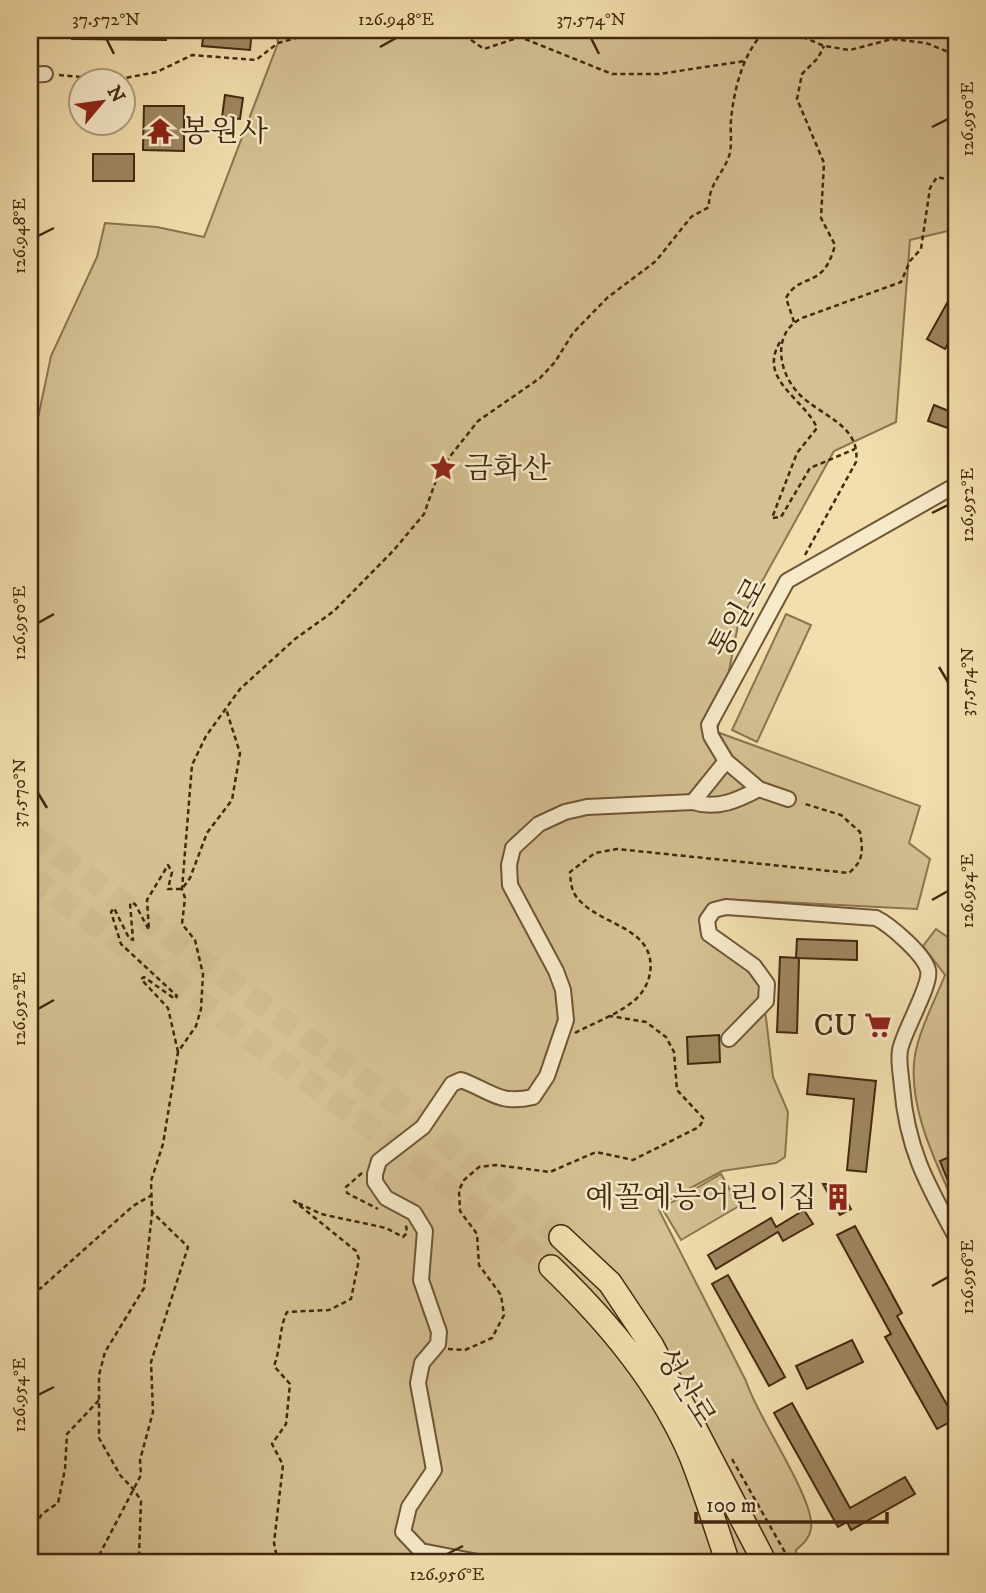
<svg xmlns="http://www.w3.org/2000/svg" width="986" height="1593" font-family="'IM FELL DW Pica','Noto Serif KR',serif">
	<rect width="100%" height="100%" fill="#f2dfad"/>
	<filter id="stains"><feTurbulence type="fractalNoise" baseFrequency=".00286" numOctaves="4"/><feColorMatrix values="0 0 0 0 .2 0 0 0 0 .09 0 0 0 0 .02 0 0 0 .5 -.17"/></filter>
	<radialGradient id="worn" r=".72"><stop offset=".6" stop-color="#630" stop-opacity="0"/><stop offset="1" stop-color="#630" stop-opacity=".3"/></radialGradient>
	<!-- green -->
	<path fill="#d4c092" stroke="#8b7450" stroke-width="2" d="M276 30H956V229L910 240 896 422 834 451 738 625 717 732 920 806 909 843 930 859 917 909 741 900 710 905 705 936 751 969 762 984 773 1077 788 1112 785 1157 776 1163 722 1171 661 1204 659 1210 746 1381C757 1417 816 1500 811 1529 809 1539 803 1544 796 1550L797 1563H30V456L51 356 97 257 105 223 157 227 204 237 278 43Z
		M786 614 811 625 757 742 732 730Z
		M936 929 956 943V1207C935 1162 903 1097 917 1046 923 1022 936 998 945 975L923 946Z
		M721 1174 739 1206 681 1240 662 1208Z"/>
	<!-- building -->
	<path fill="#9e8761" stroke="#42280e" stroke-width="2" d="M72 30H166V40L72 39Z
		M204 30H252L250 50 202 46Z
		M225 95 243 98 240 119 222 117Z
		M144 106H184V151L143 150Z
		M93 154H134V181H93Z
		M956 287V328L945 349 927 339Z
		M934 405 956 414V431L928 421Z
		M797 939 857 941V960L796 958Z
		M780 957 799 958 797 1033 777 1032Z
		M719 1035 720 1062 688 1064 687 1037Z
		M809 1074 876 1081 866 1172 847 1170 854 1099 807 1094Z
		M956 1154V1201L940 1161Z
		M823 1184H838L851 1209 840 1215Z
		M804 1210 813 1224 783 1241 778 1232 716 1269 708 1255 771 1218 776 1227Z
		M855 1226 902 1313 897 1316 955 1419 937 1429 885 1337 891 1334 837 1235Z
		M728 1275 785 1377 769 1386 712 1284Z
		M852 1340 863 1362 807 1389 796 1366Z
		M792 1403 850 1508 905 1477 915 1494 851 1530 847 1522 838 1527 774 1413Z"/>
	<g fill="none" stroke-linecap="round" stroke-linejoin="round">
		<!-- primary-tunnel -->
		<path stroke="#cfba8d" stroke-width="23" stroke-dasharray="23 11" stroke-linecap="butt" d="M30 834 418 1119 561 1237
			M30 876 401 1150 551 1267"/>
		<defs>
			<path id="minor" d="M30 75 45 74
				M759 789 788 799
				M693 802C717 810 738 800 759 789L726 761
				M729 1039 766 1001 767 984 754 966 709 934 707 920 714 910 726 907 876 918C890 925 924 954 928 970 932 984 904 1030 900 1050 898 1061 901 1075 902 1087 907 1149 927 1184 956 1237
				M483 1563 421 1551 403 1532 409 1507 434 1470 418 1383 422 1363 438 1344 439 1332 421 1280 425 1231 414 1213 386 1198 375 1182V1174L379 1161 423 1127 452 1084 461 1080C491 1091 499 1105 533 1097L547 1076 566 1020 563 990 556 971 510 885 509 865 513 848 539 824 565 812 587 807 693 802 726 761 711 736 709 725 787 581 956 485"/>
			<path id="primary" d="M561 1237 610 1283 652 1346 765 1563
				M551 1267C607 1321 660 1383 691 1456 705 1491 716 1528 728 1563"/>
		</defs>
		<!-- minor casing -->
		<use href="#minor" stroke="#6e5636" stroke-width="18"/>
		<!-- primary casing -->
		<use href="#primary" stroke="#42280e" stroke-width="26"/>
		<!-- path -->
		<path stroke="#42280e" stroke-width="2.5" stroke-dasharray="5 3.5" stroke-linecap="butt" d="M457 30 484 49 520 37 612 74H659L745 61
			M787 30 824 46 850 50 892 39 926 43 956 55
			M59 75 114 80 157 72 192 55 256 60 278 43 326 30
			M794 322 786 298C801 271 823 291 835 245L821 218 824 163 797 99 802 74 818 58 824 46
			M780 342C757 380 805 399 817 428L797 453 772 518 781 517 810 468 855 449
			M805 555 856 462C861 426 822 416 801 396 779 375 770 334 802 318L901 282 910 261 921 249 930 188 937 177 956 181
			M575 1033C595 1022 618 1015 636 999 652 984 657 957 640 940 624 924 596 918 580 901 571 892 571 884 570 872L595 853 617 849 849 873C864 860 863 851 860 832L841 815 802 803
			M178 1052 168 1008 141 979 144 977 175 999 177 996 121 944 111 912 114 908 129 938 133 940 130 903 135 904 149 930 147 900 168 865 172 872 168 889H182L190 878 207 833 232 800 240 753 226 709
			M362 1173 346 1187 347 1193 378 1209
			M30 1293 41 1288 133 1206 152 1195
			M448 1349 465 1350 492 1338 504 1315 501 1295 479 1265 477 1234 460 1211 459 1190 464 1180 479 1167 496 1165 550 1172 596 1152 633 1160 699 1127 704 1119 677 1090 674 1052 666 1037 646 1022 610 1016
			M732 1459 791 1563
			M30 1533 42 1514 58 1503 65 1469 67 1434 100 1399
			M95 1563 141 1475 140 1460 153 1412 151 1362 188 1247 152 1212 151 1181 163 1144 178 1052 196 1026 201 1009 203 974 195 940 182 924 185 898 182 889 192 765 206 736 240 689 295 639 334 611 394 550 424 514 440 469 478 421 540 378 555 362 573 333 607 298 656 261 691 217 709 207C708 183 724 174 730 153 732 142 730 131 731 120 734 89 743 52 766 30
			M133 1563 139 1555 141 1501 135 1491 120 1475 99 1438V1375L105 1352 144 1288 152 1213
			M167 1563 182 1555 185 1561 181 1563
			M278 1563 274 1543 283 1465 272 1444 286 1424 290 1384 274 1366C281 1348 279 1328 287 1312L329 1310 351 1299 359 1259 356 1251 294 1201 321 1214 386 1228 403 1237 407 1233 406 1225"/>
		<!-- minor -->
		<use href="#minor" stroke="#f7eaca" stroke-width="14"/>
		<!-- primary -->
		<use href="#primary" stroke="#f2dfad" stroke-width="23"/>
	</g>
	<!-- ticks -->
	<path fill="none" stroke="#42280e" stroke-width="2.5" d="M106 38 114 54M591 38 599 54M380 47 396 38M932 127 948 119M38 236 54 228M932 513 948 505M38 623 54 614M939 667 948 682M38 793 47 808M932 900 948 891M38 1009 54 1000M932 1286 948 1277M38 1395 54 1387M447 1554 463 1546"/>
	<!-- icons -->
	<defs>
		<symbol id="temple-bare" viewBox="-9 -9 18 18"><path d="M0-6L5-2H3V0L6.5 2.5H4V6H1.5V3h-3V6H-4V2.5H-6.5L-3 0V-2H-5Z" fill="#8f2418" stroke="#f7eaca" stroke-width="2.5" paint-order="stroke"/></symbol>
		<symbol id="sight-bare" viewBox="-9 -9 18 18"><path d="M0-6L1.8-2.2L6-1.7L2.9 1.2L3.7 5.4L0 3.3L-3.7 5.4L-2.9 1.2L-6-1.7L-1.8-2.2Z" fill="#8f2418" stroke="#f7eaca" stroke-width="2.5" paint-order="stroke"/></symbol>
		<symbol id="supermarket-bare" viewBox="-9 -9 18 18"><path d="M-6-5.5h2.5l.6 2H6L4.5 2H-2.5L-4.4-4H-6ZM-1.5 3.2a1.3 1.3 0 1 0 .1 0ZM3 3.2a1.3 1.3 0 1 0 .1 0Z" fill="#8f2418" stroke="#f7eaca" stroke-width="2.5" paint-order="stroke"/></symbol>
		<symbol id="building-bare" viewBox="-9 -9 18 18"><path d="M-4-6H4V6H1V3H-1V6H-4ZM-2.5-4.3h1.7v1.8h-1.7ZM.8-4.3h1.7v1.8H.8ZM-2.5-1h1.7V.8h-1.7ZM.8-1h1.7V.8H.8Z" fill="#8f2418" stroke="#f7eaca" stroke-width="2.5" paint-order="stroke"/></symbol>
	</defs>
	<g fill-rule="evenodd">
		<use href="#temple-bare" x="141" y="112" width="38" height="38"/>
		<use href="#sight-bare" x="424" y="449" width="38" height="38"/>
		<use href="#supermarket-bare" x="859" y="1006" width="38" height="38"/>
		<use href="#building-bare" x="819" y="1178" width="38" height="38"/>
	</g>
	<g text-anchor="middle" stroke-width="5" stroke-linejoin="round" paint-order="stroke">
		<!-- poi labels -->
		<g font-size="30" fill="#42280e" stroke="#f7eaca" text-anchor="start">
			<text x="181" y="141">봉원사</text>
			<text x="464" y="478">금화산</text>
			<text x="857" y="1035" text-anchor="end">CU</text>
			<text x="817" y="1207" text-anchor="end">예꼴예능어린이집</text>
		</g>
		<!-- street labels -->
		<g font-size="30" fill="#42280e" stroke="#f7eaca">
			<text transform="translate(738 617) rotate(-61)" y="10">통일로</text>
			<text transform="translate(686 1387) rotate(59)" y="10">성산로</text>
		</g>
	</g>
	<!-- margin -->
	<rect width="986" height="1593" fill="none" stroke="#f2dfad" stroke-width="77"/>
	<!-- north arrow -->
	<g transform="translate(102 102) rotate(61)"><circle r="33" fill="#f7eaca" stroke="#af9c7f" stroke-width="2"/>
	<path d="M0-5L12 26L0 18L-12 26Z" fill="#8f2418"/>
	<text y="-10" font-size="19" font-weight="bold" text-anchor="middle" fill="#42280e">N</text>
	</g>
	<!-- scale -->
	<path d="M696 1512v10h191v-10" fill="none" stroke="#42280e" stroke-width="3.5"/>
	<text x="706" y="1512" font-size="21" fill="#42280e" stroke="#f7eaca" stroke-width="5" paint-order="stroke">100 m</text>
	<rect x="38" y="38" width="910" height="1516" fill="none" stroke="#42280e" stroke-width="2.5"/>
	<g font-size="18" text-anchor="middle" fill="#42280e">
		<text x="106" y="25">37.572°N</text>
		<text x="396" y="25">126.948°E</text>
		<text x="591" y="25">37.574°N</text>
		<text transform="translate(967 119) rotate(-90)" y="6">126.950°E</text>
		<text transform="translate(19 236) rotate(-90)" y="6">126.948°E</text>
		<text transform="translate(967 505) rotate(-90)" y="6">126.952°E</text>
		<text transform="translate(19 623) rotate(-90)" y="6">126.950°E</text>
		<text transform="translate(967 682) rotate(-90)" y="6">37.574°N</text>
		<text transform="translate(19 793) rotate(-90)" y="6">37.570°N</text>
		<text transform="translate(967 891) rotate(-90)" y="6">126.954°E</text>
		<text transform="translate(19 1009) rotate(-90)" y="6">126.952°E</text>
		<text transform="translate(967 1277) rotate(-90)" y="6">126.956°E</text>
		<text transform="translate(19 1395) rotate(-90)" y="6">126.954°E</text>
		<text x="447" y="1580">126.956°E</text>
	</g>
	<rect width="100%" height="100%" filter="url(#stains)"/>
	<rect width="100%" height="100%" fill="url(#worn)"/>
</svg>
